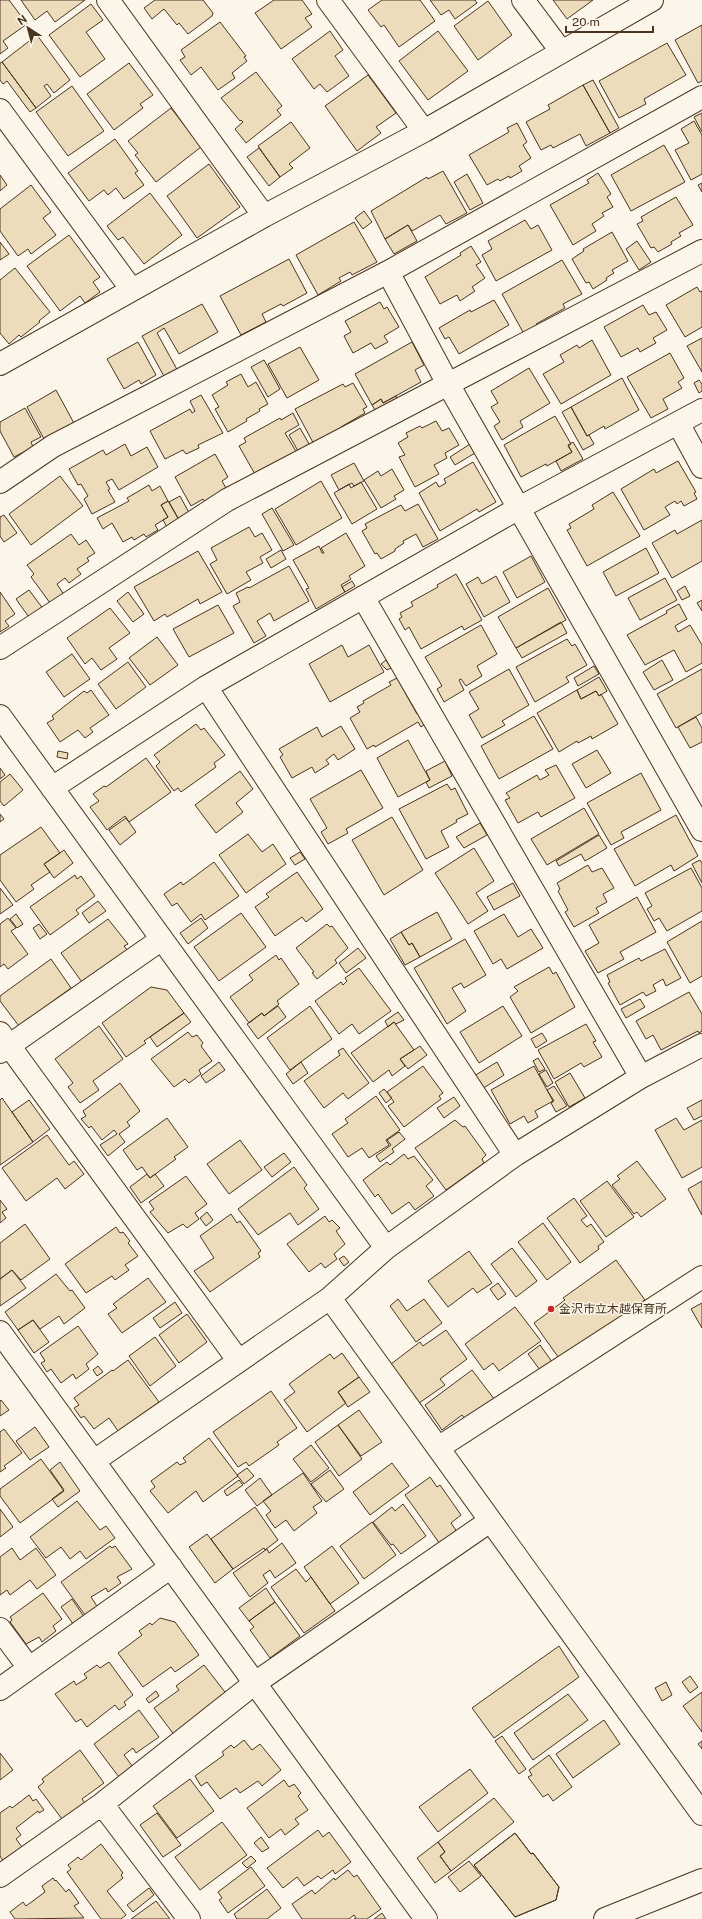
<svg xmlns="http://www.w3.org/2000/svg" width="702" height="1919" font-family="'Public Sans','Noto Sans JP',sans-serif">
  <rect width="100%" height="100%" fill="#fbf6e9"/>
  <path fill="#ecdcbc" stroke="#4a3520" d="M0 0H9L27 24 3 41 8 48 0 54Z
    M21 0H85L55 22 47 11 35 20Z
    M155 0H203L213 13 212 16 188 34 179 23 177 25 164 9 152 19 144 8Z
    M274 0H302L312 14 305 18 312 27 281 49 255 13Z
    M382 0H420L435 21 399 47 384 25 381 27 368 10Z
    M430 0H475L477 3 455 19 449 10 441 15Z
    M553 0H593L567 19Z
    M488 1 512 35 478 60 454 26Z
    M91 4 103 20 86 32 105 59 80 77 49 35Z
    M220 22 246 56 244 57 247 61 232 73 235 78 218 90 201 67 191 75 180 60 185 57 181 50Z
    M702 25V81L698 83 675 40Z
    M330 31 343 50 335 56 349 76 327 92 320 84 314 89 292 59Z
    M438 31 468 71 428 100 399 61Z
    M37 35 70 80 54 93 47 84 44 86 51 96 36 108 2 62Z
    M667 43 686 75 644 99 646 104 619 118 599 81Z
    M2 62 36 108 30 112 7 81 3 84 0 80V63Z
    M129 63 153 95 140 104 143 108 114 130 87 94Z
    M256 72 282 106 277 110 281 115 246 143 235 129 243 122 241 120 240 121 221 98Z
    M368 75 396 113 376 127 381 133 357 151 325 106Z
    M593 80 619 128 610 133 583 85Z
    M583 85 610 133 586 146 580 134 553 148 551 145 541 150 526 122 550 109 548 105Z
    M72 86 104 131 68 156 36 112Z
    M171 108 201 147 156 182 135 155 138 153 128 141Z
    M702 113V132L694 117Z
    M694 121 702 135V174L691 180 675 150 689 143 681 129Z
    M291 122 310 148 289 164 293 168 280 177 258 146Z
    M517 123 527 142 523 145 531 158 519 166 522 171 510 178 509 176 500 181 498 179 487 185 469 155 509 132 507 128Z
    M115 139 138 171 135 173 144 185 124 199 116 188 108 195 104 190 89 201 68 173Z
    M664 145 685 182 631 211 611 175Z
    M259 148 280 177 269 186 247 157Z
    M209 164 240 207 197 238 167 196Z
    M443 171 467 213 446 224 440 215 412 231 408 225 385 239 371 211 427 177 428 179Z
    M598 173 611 194 607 197 613 207 602 213 604 216 592 224 596 231 573 245 550 205 589 183 587 180Z
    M467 174 483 203 470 210 454 182Z
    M0 175 7 185 0 191Z
    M702 183V192L698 185Z
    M31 185 51 212 43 218 56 235 31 254 28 249 18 256 0 231V209Z
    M150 193 182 235 144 264 123 237 118 240 107 226Z
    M676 197 693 225 679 233 681 236 671 242 672 244 658 252 654 247 651 248 637 224 643 221 641 217Z
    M364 211 372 222 363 229 355 218Z
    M525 220 531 229 538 225 552 250 496 281 482 255 492 249 488 241Z
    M354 222 377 262 352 275 350 272 339 278 341 281 318 295 296 255Z
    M408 225 417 241 394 254 385 239Z
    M612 232 628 261 612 270 614 273 606 278 607 280 593 289 589 282 586 283 572 259 584 251 583 249Z
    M69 235 100 277 93 282 100 292 85 303 80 296 60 311 27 266Z
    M637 241 651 262 639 270 626 249Z
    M0 242 9 254 0 260Z
    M471 246 481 262 476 265 485 278 472 287 475 291 460 301 457 295 440 304 425 277 461 255 460 253Z
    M289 259 307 293 283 306 281 304 262 314 266 322 241 335 220 296Z
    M562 260 582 294 563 304 565 308 536 324 538 326 524 334 502 294Z
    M15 268 50 312 39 321 40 322 21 337 19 335 9 344 0 333V280Z
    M697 287 700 292 702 291V327L685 337 666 305Z
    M494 300 509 325 459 354 449 337 445 339 439 328 470 310 471 312Z
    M380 302 384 309 387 307 399 327 384 336 388 342 375 349 371 343 353 353 344 336 351 332 345 321Z
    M202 304 218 332 179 354 164 328 157 333 179 373 166 380 142 336Z
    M643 305 649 315 656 312 667 330 653 338 656 343 640 352 638 348 621 357 604 327Z
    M702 338V372L687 346Z
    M592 340 611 375 561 404 543 374 564 362 560 355 577 345 579 348Z
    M138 342 156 375 141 384 139 380 124 389 107 359Z
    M412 342 424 365 415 370 421 382 383 403 381 399 372 405 355 374Z
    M300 347 319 380 287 398 268 364Z
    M670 353 684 378 678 382 682 388 663 399 668 409 651 418 627 377Z
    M264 360 280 389 268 397 251 367Z
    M529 368 550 403 520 421 523 427 502 440 494 426 500 422 491 407 498 403 491 391Z
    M241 374 248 387 256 382 268 404 259 409 260 411 246 419 247 421 228 432 215 409 219 407 212 395 228 385 226 382Z
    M622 378 639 410 605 429 604 426 587 436 571 407Z
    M699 380 702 384V391L699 393 694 383Z
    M353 383 367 407 363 409 365 413 341 427 345 435 317 450 295 409 343 384 345 387Z
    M56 390 75 425 44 439 27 407Z
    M201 395 223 433 198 445 199 448 186 454 183 450 165 459 150 431 190 409 192 413 195 411 190 401Z
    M396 396 399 403 378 415 372 405 381 399 383 403Z
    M571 407 587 436 589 435 594 444 583 450 562 412Z
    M25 408 41 437 31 442 33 447 14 457 0 431V422Z
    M293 413 299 425 285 433 297 453 256 476 239 446 246 442 244 438 280 418 281 420Z
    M555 416 571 444 568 446 572 452 547 466 546 464 521 477 504 445Z
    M436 421 442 431 449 428 459 445 445 453 447 458 434 465 439 474 415 487 399 457 405 455 398 443 408 437 406 433 420 426 422 428Z
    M300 428 313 451 302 458 289 435Z
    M573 442 583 459 561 471 556 461 572 452 568 445Z
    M125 444 131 456 147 447 158 467 119 490 112 479 106 482 110 489 108 490 115 502 92 514 84 499 88 496 81 484 78 485 69 469 103 450 106 455Z
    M470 444 475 453 455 465 450 457Z
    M215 454 228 477 222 481 227 490 205 502 203 499 191 506 175 477Z
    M678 461 696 492 694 493 697 499 684 506 681 501 677 504 675 501 665 507 670 515 644 530 621 489 654 469 656 473Z
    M473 462 496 502 479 512 477 509 440 531 419 493 436 482 439 487 446 483 444 479Z
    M354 463 364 481 354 486 352 483 339 490 331 475Z
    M392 469 404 490 394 496 396 499 381 508 364 480 378 471 381 476Z
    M60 476 83 506 31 545 9 514Z
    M321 481 342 518 296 545 275 509Z
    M361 482 377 509 352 524 334 493 349 484 351 488Z
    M149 485 152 491 160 486 168 501 161 505 168 517 155 525 158 530 146 537 144 534 134 540 132 537 123 542 112 523 103 529 97 518 129 501 127 498Z
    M613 492 640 536 587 566 567 530 571 528 569 524 594 509 592 505Z
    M180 496 193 520 182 525 169 502Z
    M168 501 183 527 171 534 163 520 168 517 161 505Z
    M418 504 438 539 423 547 416 534 403 541 404 543 395 549V551L381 559 377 553 375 554 362 531 367 528 365 524 401 505 405 511Z
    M272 508 294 545 283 551 262 514Z
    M4 515 17 533 4 542 0 536V517Z
    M702 520V561L672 578 652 543 675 530 677 534Z
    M249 527 255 537 262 533 272 550 260 557 263 563 246 572 251 580 227 594 210 564 217 560 211 548Z
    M346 533 365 566 349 576 351 579 341 585 345 592 316 609 306 589 309 588 293 560 319 546 322 553H324L321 548Z
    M71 534 79 545 86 540 95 553 87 558 89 561 77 569 81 574 69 583 65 578 57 584 66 598 53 607 31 577 34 574 27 565Z
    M646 548 659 573 616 596 603 572Z
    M281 550 286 559 271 568 266 559Z
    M198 551 222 592 200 604 198 599 167 617 165 614 154 621 134 587Z
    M531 556 545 582 517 598 503 572Z
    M289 566 309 601 274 621 270 613 257 621 266 636 254 643 233 606 240 602 236 593 248 587 249 588Z
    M456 574 482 620 464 630 462 626 421 649 409 627 405 630 399 619 402 617 400 613 413 606 411 602 438 587 437 585Z
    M496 576 510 602 484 617 466 584 478 577 482 584Z
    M665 578 677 600 640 620 628 598Z
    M352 581 355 586 345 592 342 587Z
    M685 586 690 596 682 600 677 591Z
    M548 588 566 620 516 648 498 617Z
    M29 590 44 610 31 620 16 599Z
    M0 592 15 614 5 621 9 626 0 632Z
    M128 592 144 614 133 622 117 601Z
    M702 600V611L697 603Z
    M679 604 687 619 675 626 678 632 690 625 702 645V663L686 672 674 650 645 665 627 635 667 613 666 611Z
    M218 605 234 633 189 657 173 629Z
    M110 608 130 633 109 648 117 659 101 670 92 658 85 664 67 638Z
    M561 622 567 633 522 658 516 648Z
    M481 625 497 654 477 666 482 676 466 686 461 679 459 680 464 690 444 702 437 689 442 686 425 657Z
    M157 637 178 665 150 685 129 658Z
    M567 639 572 646 575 644 587 665 566 677 569 682 535 702 516 667Z
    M342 645 348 657 369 645 384 672 330 702 309 664Z
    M72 654 90 679 64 697 46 672Z
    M386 660 391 668 387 670 381 664Z
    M662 660 673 680 654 690 643 672Z
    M128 662 146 687 116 709 98 684Z
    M594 666 599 674 578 686 574 678Z
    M509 669 529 705 502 721 505 725 482 738 469 715 479 709 469 692Z
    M702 669V713L676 728 657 694Z
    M599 677 607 691 599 696 596 691 581 699 577 690Z
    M397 678 417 714 419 713 425 724 421 727 418 722 375 747 374 745 367 749 350 718 360 712 357 707 364 703 363 701 391 685 389 682Z
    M91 690 109 715 90 728 93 732 85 738 78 730 60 742 47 723 54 719 52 716 84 691 87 693Z
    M577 690 581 699 596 691 599 696 601 694 618 724 592 739 591 736 578 743 577 741 559 752 537 713Z
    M534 716 553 749 499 779 481 746Z
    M696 717 702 728V742L690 748 678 727Z
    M196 724 201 730 204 728 225 755 214 763 216 767 181 792 178 788 174 791 156 766 160 762 154 755Z
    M341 726 355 749 338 760 334 754 326 760 329 764 315 773 312 767 292 778 280 757 283 755 279 749 317 727 322 737Z
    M408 740 430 780 398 797 377 758Z
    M597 750 611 773 586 788 572 764Z
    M58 751 68 753 67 759 57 757Z
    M146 758 171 792 129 822 125 816 107 830 90 807 99 801 93 794 104 786 106 787Z
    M445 761 452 776 429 788 426 782 430 780 426 771Z
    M556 765 575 798 541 817 538 812 518 823 505 800 510 798 506 793 537 775 540 780 549 775 545 770Z
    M0 768 5 775 0 779Z
    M361 770 383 808 346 829 348 833 328 844 321 832 327 828 310 799Z
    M240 771 253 789 236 803 243 812 216 833 195 805Z
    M641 773 661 810 621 832 624 838 611 845 587 803Z
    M10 774 23 790 4 806 0 801V782Z
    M447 784 451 790 455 788 468 814 456 820 457 822 441 831 449 847 426 859 399 809Z
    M584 808 599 834 547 865 531 839Z
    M0 814 4 819 0 822Z
    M676 815 698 856 674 871 671 865 635 886 614 849Z
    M392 817 423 870 384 895 352 840Z
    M126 818 136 832 120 845 109 830Z
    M480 823 487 835 464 848 456 837Z
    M41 827 60 853 44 864 50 872 31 885 34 889 16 902 0 880V855Z
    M248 834 262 852 273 844 286 864 246 893 219 855Z
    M599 835 607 848 585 861 581 854 559 866 556 861Z
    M474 848 494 881 476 893 488 911 468 924 435 873Z
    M64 850 73 863 54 878 44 864Z
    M300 852 305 859 295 865 290 858Z
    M700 860 702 863V883L692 864Z
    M214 862 239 896 205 920 201 914 191 922 177 903 172 906 164 894 181 882 183 885Z
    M588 865 592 872 602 868 614 888 603 894 607 902 596 908 599 913 574 927 565 912 568 910 558 891 560 889 557 883Z
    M691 868 702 888V911L667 931 659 918 654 921 647 909 652 906 645 893Z
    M297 872 323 909 306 922 302 917 275 936 255 907 269 897 266 894Z
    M75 875 77 879 81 876 95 896 76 910 79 914 50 935 30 907Z
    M513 883 520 896 494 910 487 897Z
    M0 888 13 905 0 914Z
    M637 897 656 932 620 952 624 959 598 973 585 951 599 943 589 925Z
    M98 901 106 911 89 923 82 913Z
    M437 912 452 939 420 957 412 943 409 945 401 932Z
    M241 913 266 947 219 981 194 947Z
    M16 914 23 924 17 928 10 919Z
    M504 914 518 937 531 929 543 948 507 969 501 959 493 964 474 931Z
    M8 918 16 928 11 931 28 954 8 969 4 964 0 967V924Z
    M201 918 208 928 188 944 180 933Z
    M108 919 128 944 124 946 128 951 87 989 61 953Z
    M702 921V976L690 983 667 942Z
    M39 924 47 934 40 939 33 928Z
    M327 924 330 927 332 926 348 948 335 960 337 963 317 979 312 973 314 972 296 948Z
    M401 932 409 945 412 943 420 957 405 965 390 939Z
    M465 939 486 975 464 988 461 983 452 988 466 1011 447 1024 414 968Z
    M358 948 366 958 346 973 339 963Z
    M665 949 681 978 666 986 663 979 653 985 656 991 646 996 643 992 620 1005 608 983 610 982 607 975 639 958 641 961Z
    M276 955 279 960 281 958 299 984 277 1001 279 1004 264 1016 262 1013 249 1023 230 997 253 980 249 975Z
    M51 959 71 988 19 1026 0 1001V996Z
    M549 967 553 974 556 972 575 1007 531 1033 510 997 518 991 514 987Z
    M359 968 391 1011 359 1034 352 1024 339 1034 315 1001 341 982 343 985 347 981 345 978Z
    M151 987 167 990 184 1013 144 1041 146 1043 126 1057 102 1023Z
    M689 992 702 1014V1031L699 1033 698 1031 661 1050 653 1035 646 1039 636 1021Z
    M640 999 645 1007 626 1018 621 1009Z
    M278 1006 286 1017 258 1039 247 1024 262 1013 264 1016Z
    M310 1006 332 1039 290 1070 267 1038Z
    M503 1006 522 1036 479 1063 460 1032Z
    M398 1012 404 1020 396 1024 394 1022 388 1027 385 1021Z
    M184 1013 191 1022 157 1047 150 1037Z
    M394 1022 414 1050 400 1059 405 1066 392 1076 389 1070 373 1082 351 1053Z
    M586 1024 596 1041 593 1042 602 1057 584 1067 581 1063 554 1079 538 1050Z
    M99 1026 123 1059 93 1081 99 1090 80 1103 68 1087 73 1083 55 1059Z
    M188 1032 192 1037 197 1035 203 1043 201 1046 212 1061 199 1070 201 1074 189 1083 185 1079 174 1087 151 1059Z
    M542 1033 547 1041 536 1048 531 1039Z
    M420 1046 427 1055 408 1069 400 1059Z
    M343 1048 369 1083 348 1099 343 1093 324 1108 304 1081 340 1055 338 1051Z
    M538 1058 545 1069 539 1072 533 1061Z
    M219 1062 225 1070 206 1083 201 1076Z
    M301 1062 308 1073 293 1084 286 1074Z
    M497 1062 504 1075 482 1089 474 1076Z
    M423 1066 443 1093 439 1096 441 1099 404 1127 388 1106 394 1102 387 1092Z
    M534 1066 553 1101 535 1111 538 1117 528 1123 524 1116 510 1124 491 1090Z
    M546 1070 553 1083 547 1087 539 1074Z
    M570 1073 585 1098 569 1107 555 1082Z
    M120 1083 140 1111 127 1122 130 1126 119 1134 125 1142 108 1156 100 1145 117 1134 114 1130 102 1140 91 1126 89 1128 81 1119 86 1116 83 1111Z
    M554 1086 567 1106 556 1112 551 1103 554 1101 547 1090Z
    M384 1089 392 1098 386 1103 379 1093Z
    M376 1096 400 1130 386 1140 389 1145 369 1158 362 1148 348 1157 332 1134 348 1123 345 1119Z
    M454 1097 460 1106 444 1118 437 1108Z
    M2 1098 33 1142 0 1165V1100Z
    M29 1100 50 1129 33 1142 12 1112Z
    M702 1100V1116L694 1120 687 1108Z
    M167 1118 188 1147 174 1157 176 1159 150 1178 142 1167 137 1170 123 1150Z
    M676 1118 684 1130 702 1120V1167L682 1178 655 1130Z
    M455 1120 463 1127 465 1126 486 1155 482 1159 484 1163 446 1190 415 1148Z
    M399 1132 405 1139 392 1149 394 1152 380 1162 376 1156 391 1145 387 1140Z
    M47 1135 69 1165 74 1161 84 1174 65 1189 57 1178 26 1201 2 1168Z
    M240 1140 262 1170 229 1194 207 1164Z
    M284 1153 291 1162 272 1177 264 1167Z
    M404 1154 408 1159 414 1156 433 1180 426 1186 434 1196 415 1210 409 1202 392 1214 378 1194 375 1197 363 1180 387 1162 390 1165Z
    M637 1161 666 1199 641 1217 637 1212 634 1214 612 1185 620 1179 617 1176Z
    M294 1167 307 1185 304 1188 319 1209 298 1225 290 1213 258 1235 238 1209Z
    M147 1174 150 1178 155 1174 164 1186 141 1203 130 1187Z
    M186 1176 207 1204 195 1213 199 1219 187 1228 183 1224 168 1233 150 1212 154 1209 149 1202Z
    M607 1181 634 1217 606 1237 580 1201Z
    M702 1181V1215L688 1189Z
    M574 1198 587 1216 581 1220 587 1227 591 1224 604 1242 598 1246 599 1249 580 1263 547 1218Z
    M0 1200 7 1209 2 1212 6 1218 0 1223Z
    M207 1212 213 1220 206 1226 200 1218Z
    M231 1214 237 1223 240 1221 261 1251 258 1253 260 1257 210 1292 194 1271 214 1258 200 1236Z
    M325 1216 329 1222 332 1220 340 1228 336 1231 345 1244 334 1254 337 1259 325 1268 321 1263 309 1272 287 1244Z
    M543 1223 571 1262 547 1280 518 1242Z
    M25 1224 50 1259 21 1280 12 1270 0 1279V1243Z
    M116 1227 120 1233 123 1232 130 1241 128 1243 138 1256 125 1265 129 1270 115 1280 112 1276 86 1293 65 1264Z
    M512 1248 537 1281 516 1297 491 1264Z
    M469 1251 492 1283 477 1293 473 1288 448 1307 428 1281Z
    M344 1256 349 1262 344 1266 339 1259Z
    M616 1260 645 1300 561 1361 534 1323 565 1300 563 1298Z
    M12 1270 26 1288 0 1306V1279Z
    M56 1274 70 1291 72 1290 85 1308 64 1324 59 1316 40 1329 33 1320 18 1330 5 1312Z
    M148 1278 166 1302 122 1333 108 1314 117 1308 113 1304Z
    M498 1283 506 1294 498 1300 490 1289Z
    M398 1299 407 1311 424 1299 442 1323 416 1342 390 1306Z
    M175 1302 182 1313 160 1328 153 1318Z
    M702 1303V1328L691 1309Z
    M515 1307 541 1341 499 1371 493 1363 484 1370 465 1344Z
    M187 1314 207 1342 179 1363 159 1335Z
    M33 1320 49 1342 34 1353 18 1330Z
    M78 1326 98 1354 86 1364 89 1369 76 1379 73 1374 61 1383 51 1369 47 1372 41 1363 45 1361 40 1353Z
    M446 1330 467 1359 440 1379 445 1385 419 1403 391 1364 420 1342 423 1346Z
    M155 1337 176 1366 150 1386 129 1356Z
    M540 1345 555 1366 543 1374 528 1354Z
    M342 1353 359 1377 338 1392 346 1403 307 1432 284 1400 295 1392 289 1384 330 1354 334 1359Z
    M128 1360 159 1402 118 1431 109 1418 94 1429 84 1416 81 1418 74 1408 79 1405 74 1398 112 1370 113 1371Z
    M98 1366 103 1372 97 1376 93 1370Z
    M472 1370 501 1408 473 1429 462 1415 442 1430 425 1405Z
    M359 1377 370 1392 348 1407 338 1392Z
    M271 1391 297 1428 277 1442 279 1445 249 1466 246 1462 238 1467 213 1432Z
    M1 1400 9 1410 0 1416V1401Z
    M359 1410 382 1442 361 1456 338 1425Z
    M338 1425 362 1459 339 1476 315 1442Z
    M35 1427 49 1447 30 1460 16 1441Z
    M4 1429 22 1453 4 1466 6 1468 0 1472V1432Z
    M209 1438 238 1476 203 1502 196 1491 168 1513 150 1491 155 1487 151 1481 177 1462 180 1465 186 1462 183 1458Z
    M311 1445 329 1468 311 1482 293 1459Z
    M41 1459 64 1491 20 1523 0 1496V1489Z
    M60 1462 80 1491 58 1507 52 1499 64 1490 50 1470Z
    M392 1463 409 1486 370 1515 353 1492Z
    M247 1468 254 1476 244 1484 237 1475Z
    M330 1470 344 1489 326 1502 311 1484Z
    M303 1473 322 1501 313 1507 317 1513 294 1531 286 1520 275 1528 266 1515 271 1511 263 1501Z
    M430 1477 437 1487 440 1485 461 1515 451 1523 462 1539 445 1551 405 1495Z
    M260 1478 272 1495 257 1506 245 1490Z
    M239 1480 243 1485 227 1496 224 1491Z
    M77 1501 100 1530 106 1526 115 1538 86 1559 80 1551 70 1559 61 1547 46 1558 30 1537Z
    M403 1504 426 1536 401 1554 393 1544 391 1545 373 1522 392 1507 395 1511Z
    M255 1507 278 1540 265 1550 264 1548 233 1569 211 1539Z
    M0 1509 13 1527 0 1537Z
    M372 1522 396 1555 364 1579 340 1546Z
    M207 1534 233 1569 215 1583 189 1547Z
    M282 1543 296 1563 275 1578 270 1570 263 1575 268 1583 250 1597 233 1573 267 1549 269 1553Z
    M110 1546 112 1548 115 1546 132 1569 117 1577 121 1583 108 1592 106 1588 91 1597 100 1611 88 1619 61 1582Z
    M332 1546 359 1583 330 1604 304 1567Z
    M12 1548 20 1560 36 1548 56 1575 37 1589 30 1580 10 1595 7 1590 0 1595V1557Z
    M296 1569 306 1582 311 1577 335 1611 304 1633 271 1587Z
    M266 1588 275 1602 249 1621 239 1608Z
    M43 1593 62 1619 53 1626 56 1631 42 1642 39 1637 26 1644 10 1622 12 1620 10 1617Z
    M72 1599 87 1621 76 1628 61 1607Z
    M275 1602 300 1636 270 1658 250 1630 254 1627 249 1621Z
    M160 1618 175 1622 199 1655 175 1672 171 1667 143 1687 118 1653 142 1635 139 1631 150 1623 152 1625Z
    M559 1646 579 1677 494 1738 472 1708Z
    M109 1662 133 1695 124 1702 126 1705 119 1710 115 1705 87 1727 81 1719 76 1722 55 1694 74 1681 76 1685 87 1678 84 1674 97 1665 100 1668Z
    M204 1665 228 1696 181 1744 154 1708 179 1690 176 1686Z
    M690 1676 698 1687 690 1693 682 1682Z
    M666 1682 672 1695 662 1701 655 1688Z
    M156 1691 159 1696 149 1703 146 1699Z
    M702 1692V1732L683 1706Z
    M568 1694 588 1720 533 1760 514 1733Z
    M139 1710 159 1737 136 1753 133 1748 124 1755 139 1775 125 1785 94 1744Z
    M604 1720 620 1744 573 1778 556 1754Z
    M502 1736 526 1769 519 1774 495 1741Z
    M244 1740 252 1750 260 1744 281 1770 262 1786 258 1781 240 1793 236 1788 220 1799 207 1782 201 1786 195 1776 224 1755 222 1752 231 1745 234 1748Z
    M702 1741V1749L698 1744Z
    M80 1750 104 1783 82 1799 91 1811 68 1827 38 1787 44 1782 42 1779Z
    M0 1753 13 1770 0 1780Z
    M549 1755 572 1787 553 1801 548 1794 543 1797 528 1777 532 1775 529 1770Z
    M470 1769 488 1793 438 1832 419 1807Z
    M190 1779 214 1811 177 1838 153 1806Z
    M284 1780 289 1787 294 1784 301 1793 298 1796 308 1810 295 1819 299 1824 285 1835 281 1829 269 1838 247 1808Z
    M29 1795 33 1801 36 1799 44 1810 39 1813 38 1811 16 1828 21 1835 16 1839 25 1851 6 1865 0 1856V1813L10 1806 12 1808Z
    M494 1798 514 1822 451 1871 440 1856 445 1852 438 1842Z
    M157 1813 181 1845 163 1857 140 1825Z
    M222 1822 247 1855 200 1890 175 1857Z
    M318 1830 323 1837 329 1832 351 1862 335 1874 333 1870 321 1879 318 1876 304 1886 297 1877 283 1888 267 1868Z
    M515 1833 531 1854 533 1853 559 1887 556 1900 515 1917 474 1865Z
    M515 1833 531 1854 533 1853 559 1887 556 1900 515 1917 474 1865Z
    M261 1837 269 1848 262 1852 254 1843Z
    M438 1842 445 1852 440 1856 451 1871 435 1883 417 1858Z
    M101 1844 123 1873 121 1875 123 1878 107 1891 126 1915 121 1919H101L67 1872 71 1869 68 1865 78 1857 81 1860Z
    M251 1856 256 1861 247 1868 242 1863Z
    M469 1861 481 1876 460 1892 448 1877Z
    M251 1867 265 1886 228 1913 219 1900 222 1898 218 1892Z
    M348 1870 354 1877 357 1875 381 1909 367 1919H354L356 1918 354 1915 349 1919H302L292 1904 312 1890 315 1894 334 1878 335 1880Z
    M53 1878 55 1881 56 1880 66 1892 69 1889 79 1903 74 1906 84 1918 15 1919 10 1912 23 1902 26 1906 45 1892 42 1886Z
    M149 1888 154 1895 133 1912 127 1905Z
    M267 1889 281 1908 267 1919H237L234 1914Z
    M156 1901 170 1919H131Z
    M382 1913 386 1919H374Z"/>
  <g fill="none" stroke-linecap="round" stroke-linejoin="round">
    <g stroke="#4a3520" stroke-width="24">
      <path id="street" d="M108 0 264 216
        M328 0 424 131
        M523 0 561 51
        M0 110 132 290
        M388 272 448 384 702 830
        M0 364 264 216 424 131 652 0
        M678 423 702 467
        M0 482 53 446 388 272 702 97
        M363 597 641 1077
        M0 648 227 500 702 251
        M206 687 515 1155
        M0 716 386 1248
        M52 788 206 687 519 508 702 410
        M0 1033 238 1360
        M0 1052 162 939
        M330 1298 702 1814
        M0 1332 426 1919
        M438 1448 702 1277
        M94 1461 330 1298 386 1248 515 1155 641 1077 702 1045
        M0 1629 29 1668
        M0 1689 171 1567
        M102 1804 189 1919
        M0 1876 102 1804 255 1683 490 1521"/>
    </g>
    <g stroke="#4a3520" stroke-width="24">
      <path id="secondary" d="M605 1919 702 1880"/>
    </g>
    <use href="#street" stroke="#fbf6e9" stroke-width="22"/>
    <use href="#secondary" stroke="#fbf6e9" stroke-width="22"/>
  </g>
  <circle fill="#c62828" stroke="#fbf6e9" stroke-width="1.5" cx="551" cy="1309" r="4"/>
  <g text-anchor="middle" stroke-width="3" stroke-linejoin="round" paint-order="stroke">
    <g font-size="12" fill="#4a3520" stroke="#fbf6e9" text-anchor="start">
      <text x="559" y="1313">金沢市立木越保育所</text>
    </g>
  </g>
  <g transform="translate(28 28) rotate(324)" stroke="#fbf6e9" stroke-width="3" paint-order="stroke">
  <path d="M0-3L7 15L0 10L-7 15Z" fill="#4a3520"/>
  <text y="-6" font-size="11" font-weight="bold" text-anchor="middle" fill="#4a3520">N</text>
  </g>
  <path d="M566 26v6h87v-6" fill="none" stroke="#4a3520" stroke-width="2"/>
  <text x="572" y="26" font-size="12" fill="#4a3520" stroke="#fbf6e9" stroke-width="3" paint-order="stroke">20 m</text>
</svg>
